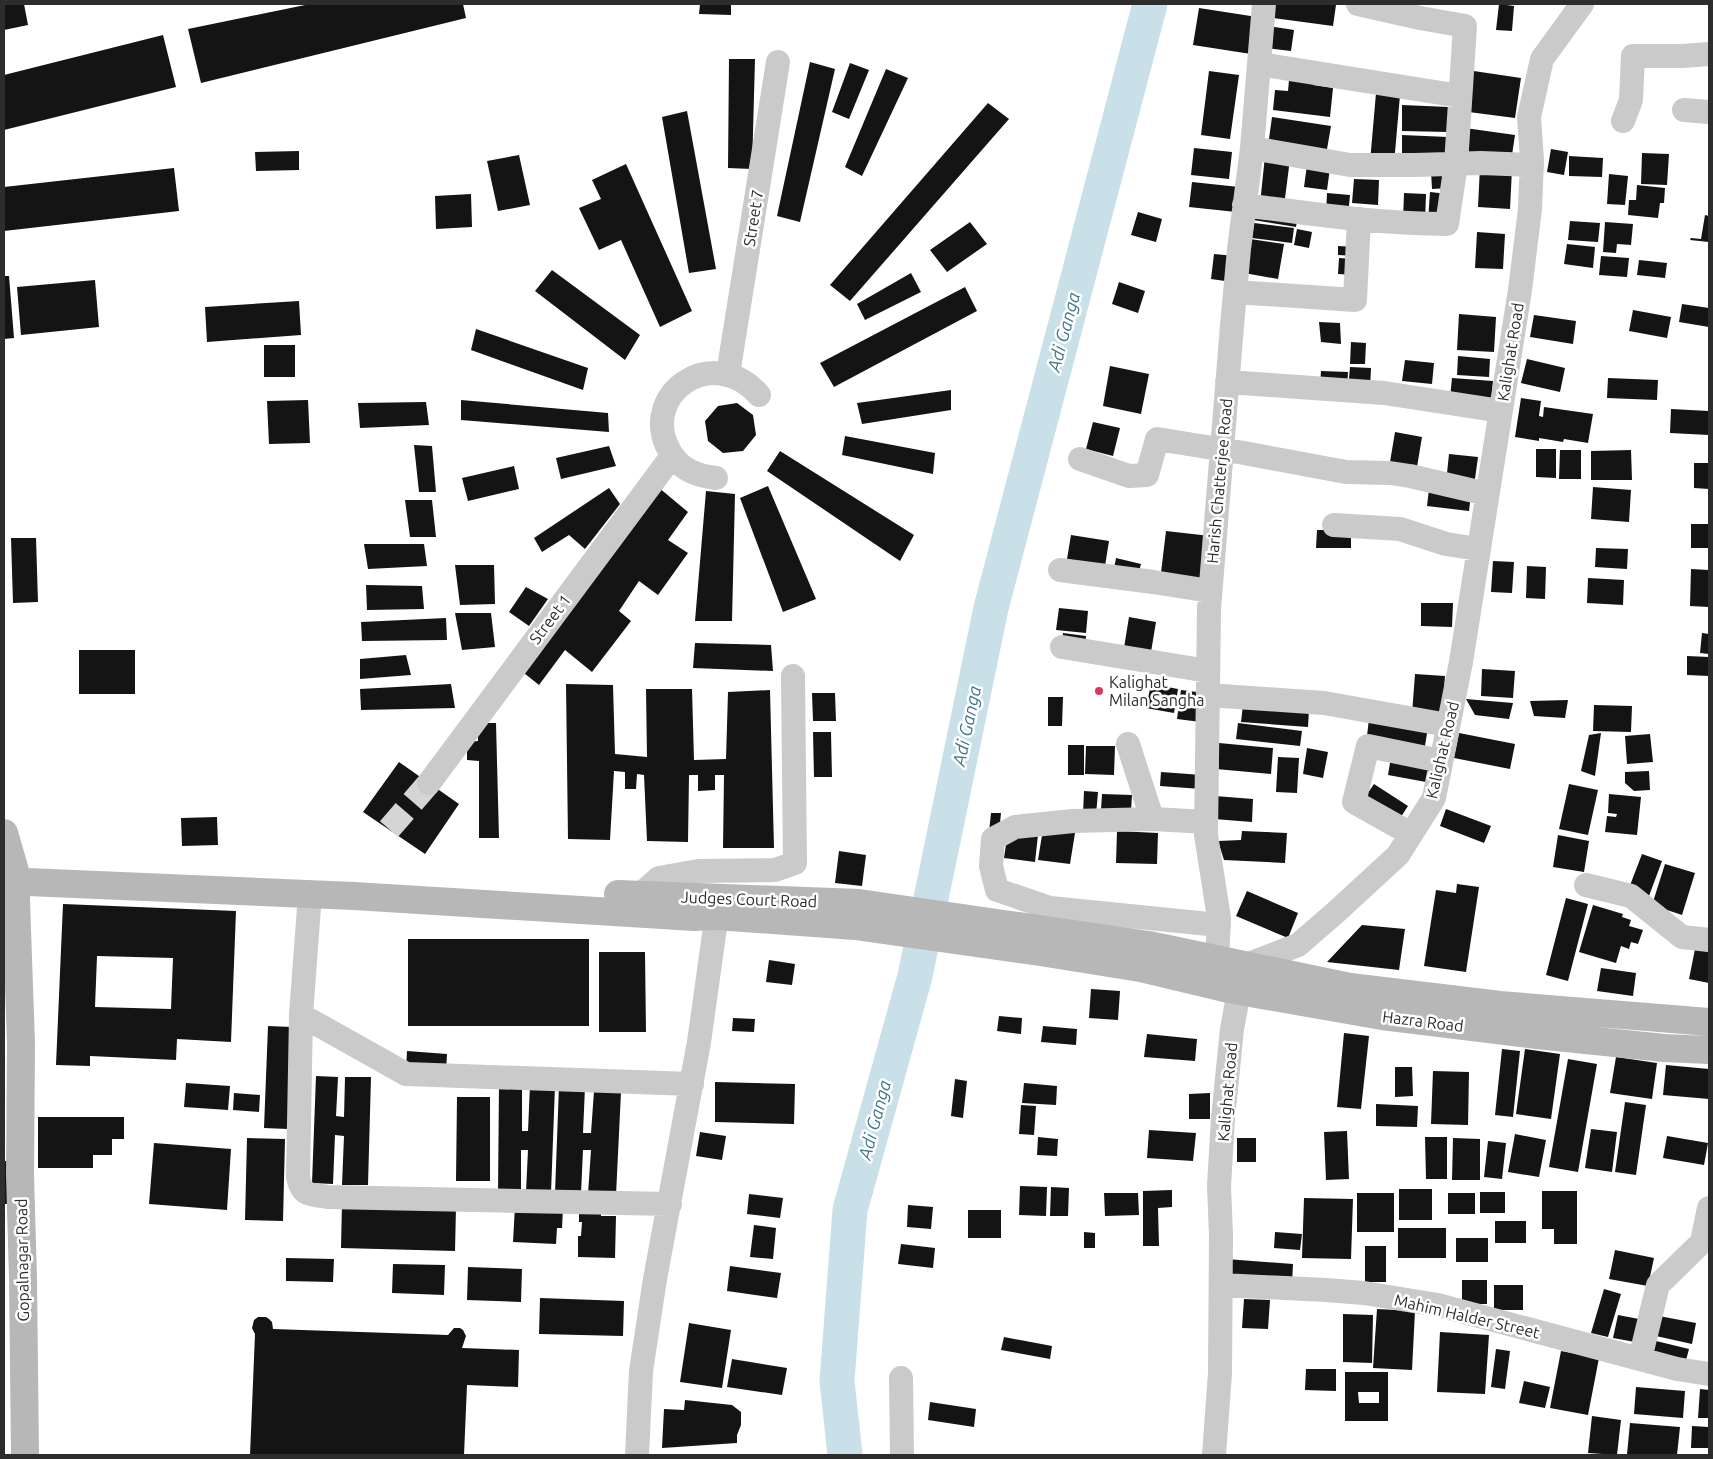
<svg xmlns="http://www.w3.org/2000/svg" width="1713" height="1459" font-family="Ubuntu,sans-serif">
  <rect width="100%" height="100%" fill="#fff"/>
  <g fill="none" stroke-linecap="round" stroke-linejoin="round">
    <path stroke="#c9e0e9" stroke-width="35" d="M845 1455 837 1381 850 1210 915 976 991 608 1150 4"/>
  </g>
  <path fill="#141414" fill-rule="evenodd" d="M4 4H24L28 25 4 30Z
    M310 4H463L466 18 201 83 188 29Z
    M700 4H731V15L699 14Z
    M1275 4 1336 5 1333 26 1273 18Z
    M1499 4 1514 6 1512 31 1496 30Z
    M1199 8 1257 17 1251 54 1193 45Z
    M1269 26 1294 30 1291 51 1266 48Z
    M163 35 176 87 4 130V75Z
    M729 59H755L752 169 728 168Z
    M810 62 835 69 800 222 777 216Z
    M850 63 869 70 849 119 832 112Z
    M886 69 908 78 862 176 845 167Z
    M1467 70 1521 78 1515 118 1461 111Z
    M1209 71 1239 75 1230 139 1201 135Z
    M1289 80 1313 83V85L1333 88 1330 117 1273 110 1275 90 1288 91Z
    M1376 93 1400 95 1394 164 1370 162Z
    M988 103 1009 119 850 301 830 285Z
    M1402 105 1449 107 1448 132 1402 131Z
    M687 111 716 269 689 273 662 117Z
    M1272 117 1331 126 1326 155 1268 146Z
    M1465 128 1515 135 1512 155H1461Z
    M1402 135 1448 137 1447 160 1402 158Z
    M1194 148 1232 152 1229 179 1191 175Z
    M1551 149 1568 152 1564 175 1547 172Z
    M299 151V170L256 171 255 152Z
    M1642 153 1669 154 1667 185 1641 184Z
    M519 155 530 205 498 211 487 161Z
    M1265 156 1290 159 1284 206 1260 204Z
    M1569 156 1603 158 1602 177 1569 176Z
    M626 164 692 311 660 327 621 240 599 250 579 208 601 199 592 180Z
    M1307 165 1330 168 1327 190 1304 187Z
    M1480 167 1512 169 1510 209 1478 207Z
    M174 168 179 211 4 231V187Z
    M1449 170 1450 188 1432 189 1431 171Z
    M1609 174 1628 176 1625 205 1607 204Z
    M1354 179 1379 180 1378 205 1352 203Z
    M1192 182 1239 187 1236 212 1189 207Z
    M1637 185 1665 188 1664 203H1660L1658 218 1628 215 1629 200H1636Z
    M1430 192 1448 194 1446 222 1428 221Z
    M1327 193 1350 195 1348 216 1326 214Z
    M1404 193 1426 194 1425 222 1403 221Z
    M471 194 472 227 436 229 435 196Z
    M1255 208 1298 215 1296 227 1253 220Z
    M1138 212 1162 219 1156 242 1131 235Z
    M1705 215 1709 216V242L1690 240 1691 238 1701 239Z
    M1570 221 1600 223 1598 242 1568 240Z
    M970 222 987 244 947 272 930 250Z
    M1605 222 1633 224 1631 245 1617 244 1616 253 1603 252Z
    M1254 223 1294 228 1292 243 1252 238Z
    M1297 229 1312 232 1309 248 1294 245Z
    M1477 232 1505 234 1503 269 1475 268Z
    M1250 239 1284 244 1278 279 1244 273Z
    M1567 244 1595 247 1593 268 1564 264Z
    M1338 246 1356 247 1355 256 1338 255Z
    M1214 254 1235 256 1232 282 1211 279Z
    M1601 256 1629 258 1627 277 1599 275Z
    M1339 258 1355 259 1354 275 1338 274Z
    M1639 260 1667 263 1665 278 1637 275Z
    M552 270 640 335 625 360 535 291Z
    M911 273 921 292 865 320 857 304Z
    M4 276H9L14 338 4 339Z
    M95 280 99 327 21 335 17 287Z
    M1119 282 1145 291 1138 313 1112 304Z
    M965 287 977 311 834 387 820 363Z
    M299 301 301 335 207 342 205 307Z
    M1682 304 1709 308V327L1679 322Z
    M1633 310 1671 317 1667 338 1629 331Z
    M1459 314 1496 317 1494 352 1457 350Z
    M1534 315 1576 321 1573 344 1530 337Z
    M1319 322 1340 323 1341 344 1321 342Z
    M476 329 588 368 583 390 471 350Z
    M1351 342 1366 343 1365 364H1350Z
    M264 345H295V377H264Z
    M1458 356 1490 359 1489 377 1457 375Z
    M1527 359 1565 368 1560 392 1521 383Z
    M1405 360 1434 363 1432 384 1402 381Z
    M1110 366 1149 374 1141 414 1103 406Z
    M1350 367 1371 368 1370 390 1348 389Z
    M1321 371 1348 372 1347 389 1320 388Z
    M1452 378 1493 381 1491 402 1450 398Z
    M1608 378 1658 380 1657 400 1607 398Z
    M951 390V410L862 424 857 403Z
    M1521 398 1541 401 1539 416 1543 417 1544 407 1593 414 1588 443 1564 439 1563 442 1539 438V441L1515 437Z
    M308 400 310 443 269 444 267 401Z
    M461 400 608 413 609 432 461 420Z
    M426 402 429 425 360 428 358 403Z
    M737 403 753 415 756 435 743 451 723 453 708 441 705 421 718 406Z
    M1671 409 1709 411V435L1670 433Z
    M1093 422 1120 428 1113 456 1086 449Z
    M1395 432 1422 437 1416 473 1389 468Z
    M845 436 935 453 933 474 842 455Z
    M414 445 432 446 436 492H419Z
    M609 446 616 466 561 479 556 458Z
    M1536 449H1556V478L1536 477Z
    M1560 450H1581V479H1559Z
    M1631 450 1632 480H1591V451Z
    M780 451 914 535 900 561 767 471Z
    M1449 454 1478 457 1474 486 1446 483Z
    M1694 463H1709V489L1694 488Z
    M514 466 519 489 468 501 462 478Z
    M768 486 816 599 783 612 740 498Z
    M658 487 688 512 668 540 688 553 658 595 639 581 619 611 631 621 592 672 565 650 539 685 519 669Z
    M1593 487 1631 490 1629 522 1591 519Z
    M609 488 620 504 585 549 569 535 542 552 534 538Z
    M1429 489 1471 494 1469 511 1427 506Z
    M706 491 735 494 732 621H695Z
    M405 500H432L436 537H410Z
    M1691 524H1709V548H1691Z
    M1317 530H1351V548H1316Z
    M1166 531 1210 536 1204 586 1160 581Z
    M1071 535 1109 541 1105 566 1067 559Z
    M11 538H36L38 602 13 603Z
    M364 544H424L427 566 368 569Z
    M1596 548 1628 549 1627 569 1595 567Z
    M1116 558 1141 564 1137 579 1113 574Z
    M1493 561 1514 562 1512 593 1491 592Z
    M455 565H494L495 604 460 605Z
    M1527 566 1546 567 1545 599 1526 598Z
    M1691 569 1709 570V607L1690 606Z
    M1588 578 1624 580 1623 605 1587 603Z
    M366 585 422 586 424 609 367 610Z
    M526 587 548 599 529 626 509 612Z
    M1421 603H1453L1452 627 1421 626Z
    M1059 608 1088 611 1086 633 1056 630Z
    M455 613H491L495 647 462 650Z
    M1129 617 1156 622 1150 658 1123 654Z
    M446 618 447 640 362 641 361 622Z
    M1063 633 1086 636 1085 649 1062 646Z
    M1702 633 1709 634V654L1700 653Z
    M695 643 771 645 773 671 693 668Z
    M79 650H135V694H79Z
    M406 655 411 675 360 679V659Z
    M1687 656 1709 657V676L1687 675Z
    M1482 669 1515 671 1513 698 1481 696Z
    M1415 674 1445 676 1442 716 1412 714Z
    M451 684 455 708 361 710 360 689Z
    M566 684 613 685 615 754 647 757 646 689H692L694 760 726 759 728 692 770 690 774 848H723L724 775H715V790L698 791V775H689L688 842 647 841 644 775 637 774 636 789H625V772L614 771 610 840 568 839Z
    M1151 684 1178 689 1174 713 1146 708Z
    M1181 690 1205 693 1201 722 1177 719Z
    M812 693H835L836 721H813Z
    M1048 697H1063L1062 726H1048Z
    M1466 699 1513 703 1509 719 1475 715Z
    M1568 700 1565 718 1534 716 1530 701Z
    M1243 705 1309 710 1308 727 1241 722Z
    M1594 705 1632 706 1631 732 1593 731Z
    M1369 719 1428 727 1424 752 1366 744Z
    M478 723H496L499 838H479V761L467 760V742L478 741Z
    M1238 723 1302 731 1300 746 1236 739Z
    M813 732H831L832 777H814Z
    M1459 733 1515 744 1510 769 1454 758Z
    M1601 733 1595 776 1581 771 1589 735Z
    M1650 734 1653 762 1627 764 1625 736Z
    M1219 743 1273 748 1271 774 1216 769Z
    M1068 745H1084V775H1068Z
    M1086 746H1115L1114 775 1085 774Z
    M1307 748 1328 752 1323 778 1303 774Z
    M1278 757 1299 758 1297 793 1276 792Z
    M1391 757 1430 764 1426 782 1388 775Z
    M399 762 459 804 425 854 363 812Z
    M1649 771 1650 790 1634 791 1625 783V772Z
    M1161 772 1202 775 1201 789 1160 786Z
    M1374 784 1408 806 1397 823 1363 800Z
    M1569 784 1598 790 1588 835 1559 829Z
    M1084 791 1098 792 1096 815 1083 814Z
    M1102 794 1132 795 1131 811 1101 810Z
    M1609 794 1641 797 1637 835 1605 832 1607 816 1616 817 1617 814 1608 813Z
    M1215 796 1253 799 1252 822 1214 819Z
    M1446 809 1491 826 1484 843 1440 826Z
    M991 813H1001L999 833 989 832Z
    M217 817 218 845 182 846 181 818Z
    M1043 829 1075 833 1070 864 1038 860Z
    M1008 831 1038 835 1035 862 1004 858Z
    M1117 831 1158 833 1157 864 1116 863Z
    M1242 831 1287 833 1285 863 1224 860 1218 841 1241 840Z
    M1558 835 1589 841 1584 872 1553 867Z
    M839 851 866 855 862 886 835 883Z
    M1642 854 1662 861 1649 896 1629 888Z
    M1665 864 1695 873 1682 915 1652 905Z
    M1457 884 1479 887 1466 972 1424 966 1436 890 1456 893Z
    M1247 891 1298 913 1288 938 1236 916Z
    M1566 898 1588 904 1568 981 1546 975Z
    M63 904 236 911 231 1042 177 1039 176 1060 90 1056V1066L56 1065ZM97 956 173 958 171 1009 95 1007Z
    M1593 905 1623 914 1622 917 1631 920 1629 926 1643 930 1638 944 1631 942 1629 949 1621 946 1616 963 1579 952Z
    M1362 925 1405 929 1399 970 1327 962Z
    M408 939H589V1026H408Z
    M1695 949 1709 952V983L1689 979Z
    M599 952H645L646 1032H599Z
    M769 960 795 964 792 985 766 982Z
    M1601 968 1636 973 1633 996 1597 991Z
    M1091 989 1120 991 1118 1020 1089 1018Z
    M999 1016 1022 1018 1021 1034 997 1031Z
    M733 1018 755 1019 754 1032 732 1031Z
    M268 1026 292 1027 288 1129 264 1128Z
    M1043 1026 1077 1029 1076 1045 1041 1042Z
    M1344 1033 1369 1036 1361 1109 1337 1107Z
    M1147 1034 1197 1039 1195 1061 1144 1057Z
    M1502 1049 1520 1051 1513 1117 1495 1115Z
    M1525 1049 1560 1054 1551 1119 1516 1114Z
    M407 1051 447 1054 446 1072 406 1069Z
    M1616 1057 1657 1063 1652 1099 1610 1093Z
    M1568 1059 1597 1064 1578 1172 1549 1167Z
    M1666 1065 1709 1069V1099L1663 1095Z
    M1395 1067H1412L1413 1096 1395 1097Z
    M1433 1071 1469 1072 1468 1125 1431 1124Z
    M316 1076 338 1077 336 1116 344 1117 345 1077H371L368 1185H342L344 1136 335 1135 333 1184 312 1183Z
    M955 1079 967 1081 963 1118 951 1116Z
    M715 1082 795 1084 794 1124 715 1122Z
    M186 1083 230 1086 228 1110 184 1107Z
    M1024 1083 1057 1086 1056 1105 1022 1103Z
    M499 1084 522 1085V1131H528L530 1085 555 1086 551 1193 526 1192 528 1150H521V1193H498Z
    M559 1086 585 1087 583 1133H591L594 1091 621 1092 616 1195 588 1194 591 1150H583L581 1194 555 1193Z
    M234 1093 260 1095 259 1112 233 1110Z
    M1210 1093V1119H1189V1094Z
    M457 1097H490V1181H456Z
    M1625 1102 1646 1105 1636 1175 1615 1172Z
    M1376 1104 1418 1106 1417 1127 1376 1126Z
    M1021 1105 1036 1106 1034 1135 1019 1134Z
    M38 1117H124V1139H112V1155H93V1168H38Z
    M1591 1129 1617 1132 1612 1172 1585 1168Z
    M1149 1130 1196 1133 1193 1161 1147 1158Z
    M1347 1131 1349 1179 1326 1180 1324 1132Z
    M700 1132 726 1136 722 1160 696 1156Z
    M1515 1134 1546 1140 1539 1177 1508 1172Z
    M1667 1136 1708 1143 1704 1165 1663 1158Z
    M1038 1137 1058 1139 1057 1156 1037 1155Z
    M1425 1137H1447V1179H1426Z
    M247 1138 285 1139 283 1221 245 1220Z
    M1237 1138H1256V1162H1237Z
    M1453 1138 1480 1139V1180H1452Z
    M1488 1141 1506 1143 1502 1179 1484 1177Z
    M154 1143 231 1149 227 1210 149 1204Z
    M4 1161H13V1204H4Z
    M1020 1186 1047 1187 1046 1216 1019 1215Z
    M1051 1187 1069 1188 1068 1216H1050Z
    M1399 1189H1432V1220H1399Z
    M1172 1190V1207L1158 1208 1159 1246H1143V1191Z
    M1542 1191H1577V1244H1554V1229H1542Z
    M1480 1192H1505V1213H1480Z
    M1104 1193H1138L1139 1215 1105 1216Z
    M1357 1193H1394V1232H1357Z
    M1448 1193H1475V1214H1448Z
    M749 1194 783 1198 780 1218 747 1214Z
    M1304 1198 1353 1199 1351 1259 1302 1258Z
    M342 1203 456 1207 455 1251 341 1248Z
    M908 1205 933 1207 931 1229 907 1227Z
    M515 1206 563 1208 562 1228H557L556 1244 513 1242Z
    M968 1210H1001V1238H968Z
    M579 1211 601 1212V1216H616L615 1258 578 1257V1236H581L582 1222H579Z
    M1495 1221H1526V1243H1495Z
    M754 1225 776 1228 773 1259 750 1257Z
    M1398 1228H1446V1258H1398Z
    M1084 1232 1095 1233V1248H1084Z
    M1275 1232 1302 1234 1300 1250 1274 1248Z
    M1456 1238H1488V1262H1456Z
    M901 1244 935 1248 933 1268 898 1264Z
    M1365 1246H1386V1282H1365Z
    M1615 1250 1654 1258 1648 1286 1609 1279Z
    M286 1258 334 1259 333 1282 286 1281Z
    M1226 1259 1293 1264 1292 1284 1225 1280Z
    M393 1264 445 1265 444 1295 392 1293Z
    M730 1266 781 1273 777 1298 727 1291Z
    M468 1267 522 1269 521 1302 467 1300Z
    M1462 1280H1487V1304H1462Z
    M1494 1285H1523V1310H1494Z
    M1604 1289 1621 1294 1608 1337 1591 1333Z
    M540 1298 624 1301 623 1336 539 1334Z
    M1244 1299 1270 1300 1268 1329 1242 1328Z
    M1377 1309 1415 1311 1412 1370 1373 1368Z
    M1343 1314 1373 1315 1372 1363 1343 1362Z
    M1618 1315 1639 1319 1635 1342 1613 1338Z
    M1659 1316 1696 1323 1692 1344 1656 1336Z
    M258 1317H266L269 1319 272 1322 273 1329 448 1335 454 1328H460L463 1330 466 1336 462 1348 519 1350 518 1387 467 1385 464 1455H250L255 1334 252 1328 254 1320Z
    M689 1323 731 1330 722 1388 680 1382Z
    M1440 1332 1489 1335 1485 1394 1437 1392Z
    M1004 1337 1052 1346 1050 1359 1001 1350Z
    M1652 1340 1689 1349 1684 1368 1647 1359Z
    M1496 1349 1510 1351 1505 1389 1491 1387Z
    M1561 1351 1599 1358 1588 1415 1550 1408Z
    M732 1359 787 1368 782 1395 727 1387Z
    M1306 1369H1336V1391L1305 1390Z
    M1345 1372H1388V1421H1345ZM1358 1392H1379V1403H1359Z
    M1524 1381 1550 1387 1545 1408 1519 1403Z
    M1636 1387 1685 1391 1683 1418 1634 1414Z
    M1700 1389 1709 1390V1418H1698Z
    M685 1400 732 1405 741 1412V1425L737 1435V1443L662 1448 664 1409 684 1410Z
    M930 1402 976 1409 974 1427 928 1420Z
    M1592 1416 1621 1420 1617 1455 1588 1453Z
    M1630 1423 1680 1427 1677 1455 1627 1454Z
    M1692 1426 1709 1427V1448H1691Z"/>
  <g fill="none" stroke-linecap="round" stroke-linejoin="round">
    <path stroke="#d5d5d5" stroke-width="24" stroke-dasharray="24 12" stroke-linecap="butt" d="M389 829 429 783"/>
    <path stroke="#cacaca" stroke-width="24" d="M1259 64 1460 96
      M1684 110 1709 112
      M1623 121 1631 100 1633 56H1682L1709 54
      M1252 148 1350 165H1415L1481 163 1532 165
      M1244 205C1312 214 1379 224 1447 224L1456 164 1465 26 1420 18 1358 4
      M1235 292 1355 300 1359 219
      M728 374 778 62
      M1227 382 1384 393 1501 411
      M1080 459 1129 476 1147 475 1157 439 1244 453 1346 472 1390 473 1410 476 1487 494
      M716 478C696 476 679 469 669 450 639 395 712 342 759 395
      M1334 525 1400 529 1446 544 1478 549
      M1060 570 1153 582 1210 591
      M1062 647 1208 671
      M1208 695 1324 703 1448 725
      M1128 744 1150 812 1154 819
      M429 783 672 456
      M1206 822 1154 819 1073 821 1015 827 993 839 991 866 997 890 1050 908 1219 925
      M1411 834 1354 802 1368 746 1441 761
      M1586 885 1631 896 1682 937 1709 940
      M310 894 301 1015 298 1177C302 1196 309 1194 327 1197L670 1204
      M640 895 659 878 698 871 775 870 795 863 793 676
      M1217 959 1219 918 1206 835 1209 609 1232 326 1239 249 1252 148 1264 4
      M301 1015 406 1074 692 1084
      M1221 1285 1326 1290 1364 1293 1438 1305 1677 1369 1709 1374
      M1640 1359 1658 1285 1702 1242 1709 1208
      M901 1378 902 1455
      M637 1455 641 1371 655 1279 699 1042 719 899
      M1214 1455 1220 1373 1221 1235 1219 1186 1223 1118 1232 1029 1239 991 1246 965 1298 945 1335 913 1398 855 1434 798 1461 662 1520 290 1530 209 1532 160 1529 117 1542 59 1582 4"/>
    <path stroke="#b7b7b7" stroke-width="28" d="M4 833 15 871 21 1044 20 1175 23 1278 25 1455
      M4 881 354 896 694 917 716 916 855 926 1040 952 1140 968 1228 989 1382 1016 1537 1035 1664 1048 1709 1050
      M618 894 859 903 1149 945 1350 987 1500 1005 1709 1022"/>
  </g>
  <circle fill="#db3958" stroke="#fff" stroke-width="2" cx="1099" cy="691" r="5"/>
  <g text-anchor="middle" stroke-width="5" stroke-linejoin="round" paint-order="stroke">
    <g font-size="16" fill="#2d2d2d" stroke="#fff">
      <text transform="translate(753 218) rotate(-81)" y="6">Street 7</text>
      <text transform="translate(1510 352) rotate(-81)" y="6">Kalighat Road</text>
      <text transform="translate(1219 481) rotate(-85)" y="6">Harish Chatterjee Road</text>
      <text transform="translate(550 619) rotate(-53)" y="6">Street 1</text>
      <text transform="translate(1442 750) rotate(-77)" y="6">Kalighat Road</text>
      <text transform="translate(749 899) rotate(2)" y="6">Judges Court Road</text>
      <text transform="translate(1423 1021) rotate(7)" y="6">Hazra Road</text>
      <text transform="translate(1227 1092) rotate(-85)" y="6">Kalighat Road</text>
      <text transform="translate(22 1260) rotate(-91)" y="6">Gopalnagar Road</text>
      <text transform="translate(1467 1316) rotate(13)" y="6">Mahim Halder Street</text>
    </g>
    <g font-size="16" fill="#2d2d2d" stroke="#fff" text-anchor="start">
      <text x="1109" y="688">Kalighat<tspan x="1109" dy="18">Milan Sangha</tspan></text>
    </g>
    <g font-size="18" font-style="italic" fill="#40778a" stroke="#fff">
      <text transform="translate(1064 332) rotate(-75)" y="6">Adi Ganga</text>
      <text transform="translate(967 726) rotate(-78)" y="6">Adi Ganga</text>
      <text transform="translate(875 1120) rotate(-75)" y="6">Adi Ganga</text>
    </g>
  </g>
  <rect width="1713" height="1459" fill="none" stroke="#2d2d2d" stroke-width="10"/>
</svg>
